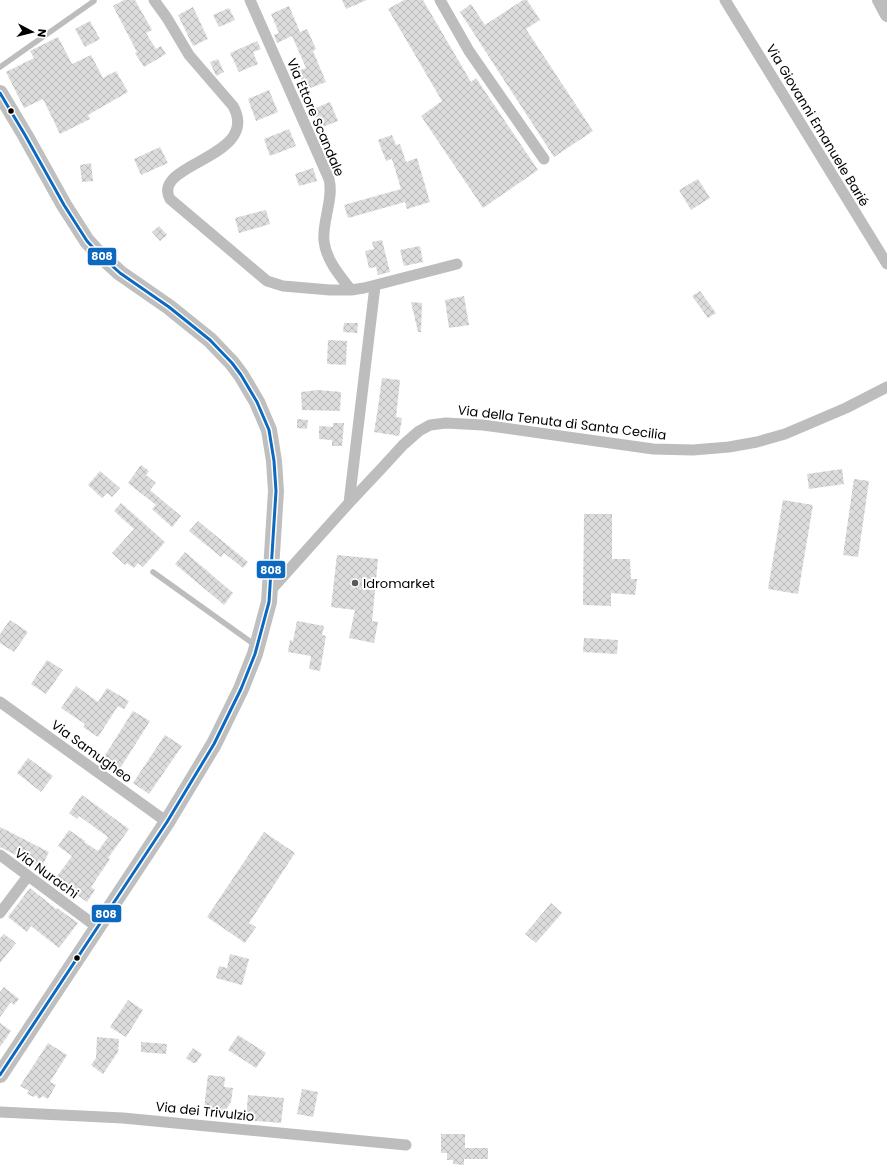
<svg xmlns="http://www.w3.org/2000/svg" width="887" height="1166" font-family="Poppins,sans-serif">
  <defs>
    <pattern id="building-cross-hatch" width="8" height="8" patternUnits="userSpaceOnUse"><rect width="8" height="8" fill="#dcdcdc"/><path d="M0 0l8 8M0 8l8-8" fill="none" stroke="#bbb"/></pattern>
  </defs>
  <rect width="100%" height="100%" fill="#fff"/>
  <path fill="url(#building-cross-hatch)" d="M124 0H135L152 30 146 33 156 49 161 46 166 54 144 67 135 53 137 52 113 6Z
    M342 0H367L346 9Z
    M404 0H423L471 82 476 78 538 170 483 208 421 116 442 101 388 9Z
    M523 0H527L540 20 526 29 593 131 554 157 460 12 471 4 485 25Z
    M289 6 300 32 307 29 316 49 313 51 326 82 305 90 298 71 306 68 292 36 277 43 274 35 279 33 271 14Z
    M193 7 208 39 193 46 178 15Z
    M229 8 235 20 219 27 213 15Z
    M90 21 100 39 85 47 75 29Z
    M58 37 72 64 91 55 103 78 116 71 128 92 88 115 90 119 60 134 43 99 24 108 6 72 34 58 30 51Z
    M257 41 261 49 253 52 258 64 239 72 230 53Z
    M218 59 224 72 216 76 210 62Z
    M269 90 278 112 256 121 248 99Z
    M330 102 338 121 320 128 313 109Z
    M289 129 296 146 270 156 264 139Z
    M392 135 396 145 400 144 406 162 417 158 430 202 407 209 405 202 348 218 344 205 401 189 392 159 386 161 378 140Z
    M160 147 168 163 141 175 134 159Z
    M91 163 93 181 82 182 80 165Z
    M313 168 317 181 299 186 295 174Z
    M698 179 710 198 691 210 679 190Z
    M266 210 270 224 239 233 235 218Z
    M159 226 167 235 160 241 152 232Z
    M382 240 390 272 378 275 376 267 369 268 365 251 374 249 372 242Z
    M420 246 423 262 404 266 400 250Z
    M700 291 716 313 708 318 692 296Z
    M464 296 469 325 449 328 445 300Z
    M411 302 422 303 421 332H418Z
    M344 323H358L357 333 343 332Z
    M328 340 347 341 346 365 327 364Z
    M382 378 400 380 396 417 402 418 399 436 374 432 378 408Z
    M318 390 341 392 340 411 302 410 301 392Z
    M297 419 308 420 307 429 297 428Z
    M333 423H344L342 446H332V440L319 439V426L333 427Z
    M141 465 149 471 146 475 156 483 150 490 181 516 172 527 152 509 156 505 128 483Z
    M842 469 844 484 809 489 807 474Z
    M100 471 120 488 112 497 107 493 102 498 88 485Z
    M854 479 869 481 858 557 843 555Z
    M783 500 813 505 798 594 768 589Z
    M121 503 165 542 143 567 138 563 134 568 127 563 125 565 112 553 134 529 114 511Z
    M584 514H612V559H630L631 579H637L635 595 611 593V606L583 605Z
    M198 521 248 562 243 568 224 553 221 557 189 531Z
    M185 552 233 593 224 605 175 564Z
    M337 555 378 559 372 621 378 622 374 643 349 638 355 610 331 607Z
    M10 620 28 632 14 652 0 643V634Z
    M297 621 324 626 322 635 326 636 320 671 309 669 311 656 288 652 290 640 293 641Z
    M584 638 618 640 617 654 583 652Z
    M47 660 63 670 46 694 31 684Z
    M76 686 98 702 107 688 129 701 124 709 118 706 98 737 83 727 85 724 61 708Z
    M133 711 150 721 119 770 102 760Z
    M165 735 182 746 149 794 133 783Z
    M28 758 53 776 41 792 17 773Z
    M82 795 129 829 108 858 110 859 91 887 95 890 87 902 55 879 72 856 58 846 69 830 85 841 84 842 98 851 108 837 79 816 77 819 69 813Z
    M0 827 49 852 41 868 0 847Z
    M264 832 295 853 249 923 256 927 245 943 207 917Z
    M30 888 56 909 57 908 78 923 59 948 31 926 27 932 8 917Z
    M551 903 562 913 536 943 525 934Z
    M4 934 16 943 0 963V938Z
    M230 954 249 959 242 985 216 978 219 966 227 968Z
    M4 987 19 999 14 1005 11 1002 0 1017V992Z
    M128 1000 143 1010 126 1037 110 1027Z
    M0 1023 11 1031 0 1047Z
    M238 1035 266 1053 256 1068 228 1050Z
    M97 1037 119 1039 118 1052 103 1074 91 1065 96 1058Z
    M141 1042 167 1044 166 1054 141 1052Z
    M48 1043 67 1055 50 1082 56 1085 48 1099 43 1096 39 1099 36 1095 34 1097 27 1094 29 1091 20 1086Z
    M193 1048 202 1054 196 1063H193L186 1058Z
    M208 1075 225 1077 224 1087 233 1088 231 1102 225 1111 204 1108Z
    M302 1089 318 1092 313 1117 297 1114Z
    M248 1095 284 1098 281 1123 246 1120Z
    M441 1134H465V1148H488V1159H464V1165L453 1164V1160H447V1153H441Z"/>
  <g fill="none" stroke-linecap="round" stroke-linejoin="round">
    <path stroke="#bdbdbd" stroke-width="5.5" d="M0 67 94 1
      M153 572 255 645"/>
    <path stroke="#bdbdbd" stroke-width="11" d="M154 0 167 18 189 55 233 106C262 158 150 163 170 199L267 281 283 286 330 290H351
      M250 0 329 179C332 191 329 202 327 213 325 223 323 232 324 241 326 260 340 276 351 290L364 288 457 264
      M440 0 469 51 544 159
      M725 0 887 264
      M349 503 375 286
      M270 591 349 503 381 469 403 445 419 431 430 425 446 423 483 425 653 449 693 450 729 447 757 442 785 434 846 408 887 387
      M0 702 167 822
      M0 855 97 927
      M0 913 28 876
      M0 1112 123 1118 406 1145"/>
    <path stroke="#bdbdbd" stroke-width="14" d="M879 0 887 15"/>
    <path stroke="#bfbfbf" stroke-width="16" d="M0 93 25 135 64 205 87 241 97 252 120 273 169 307 210 340 232 363 241 375 257 402 269 430 274 461 276 491 269 602 255 654 241 689 214 744 167 822 0 1075"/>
    <g stroke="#fff" stroke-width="6">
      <path id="bus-1" d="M0 93 25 135 64 205 87 241 97 252 120 273 169 307 210 340 232 363 241 375 257 402 269 430 274 461 276 491 269 602 255 654 241 689 214 744 167 822 0 1075"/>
    </g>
    <use href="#bus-1" stroke="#0c69bf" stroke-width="3"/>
  </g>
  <g fill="#000" stroke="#fff" stroke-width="1.5">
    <circle cx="11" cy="111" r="3.5"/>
    <circle cx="77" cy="958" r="3.5"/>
  </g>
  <circle fill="#595959" stroke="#fff" stroke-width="1.5" cx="355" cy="583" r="4"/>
  <g text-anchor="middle" stroke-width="4" stroke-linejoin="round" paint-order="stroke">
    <g font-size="13" fill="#000" stroke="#fff">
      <text transform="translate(316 117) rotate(67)" y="5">Via Ettore Scandale</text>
      <text transform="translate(818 125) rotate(59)" y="5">Via Giovanni Emanuele Barié</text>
      <text transform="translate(562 422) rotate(7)" y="5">Via della Tenuta di Santa Cecilia</text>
      <text transform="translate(92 751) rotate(36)" y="5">Via Samugheo</text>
      <text transform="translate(47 873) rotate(36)" y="5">Via Nurachi</text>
      <text transform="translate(205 1111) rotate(6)" y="5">Via dei Trivulzio</text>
    </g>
    <g font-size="13" fill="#000" stroke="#fff" text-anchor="start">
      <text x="363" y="588">Idromarket</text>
    </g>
  </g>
  <g stroke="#fff" stroke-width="1.5">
    <rect x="87" y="247" width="30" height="19" rx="4" fill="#0c69bf"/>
    <rect x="256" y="560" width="30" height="19" rx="4" fill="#0c69bf"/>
    <rect x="91" y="904" width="31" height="19" rx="4" fill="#0c69bf"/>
  </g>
  <g font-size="11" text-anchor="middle" font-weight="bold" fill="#fff">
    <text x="102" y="260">808</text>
    <text x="271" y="574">808</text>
    <text x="106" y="918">808</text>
  </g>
  <g transform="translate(32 32) rotate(97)" stroke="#ffffff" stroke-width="3" paint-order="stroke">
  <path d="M0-3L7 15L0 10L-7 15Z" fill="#000000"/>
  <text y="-6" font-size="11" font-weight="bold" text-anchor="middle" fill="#000000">N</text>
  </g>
</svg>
